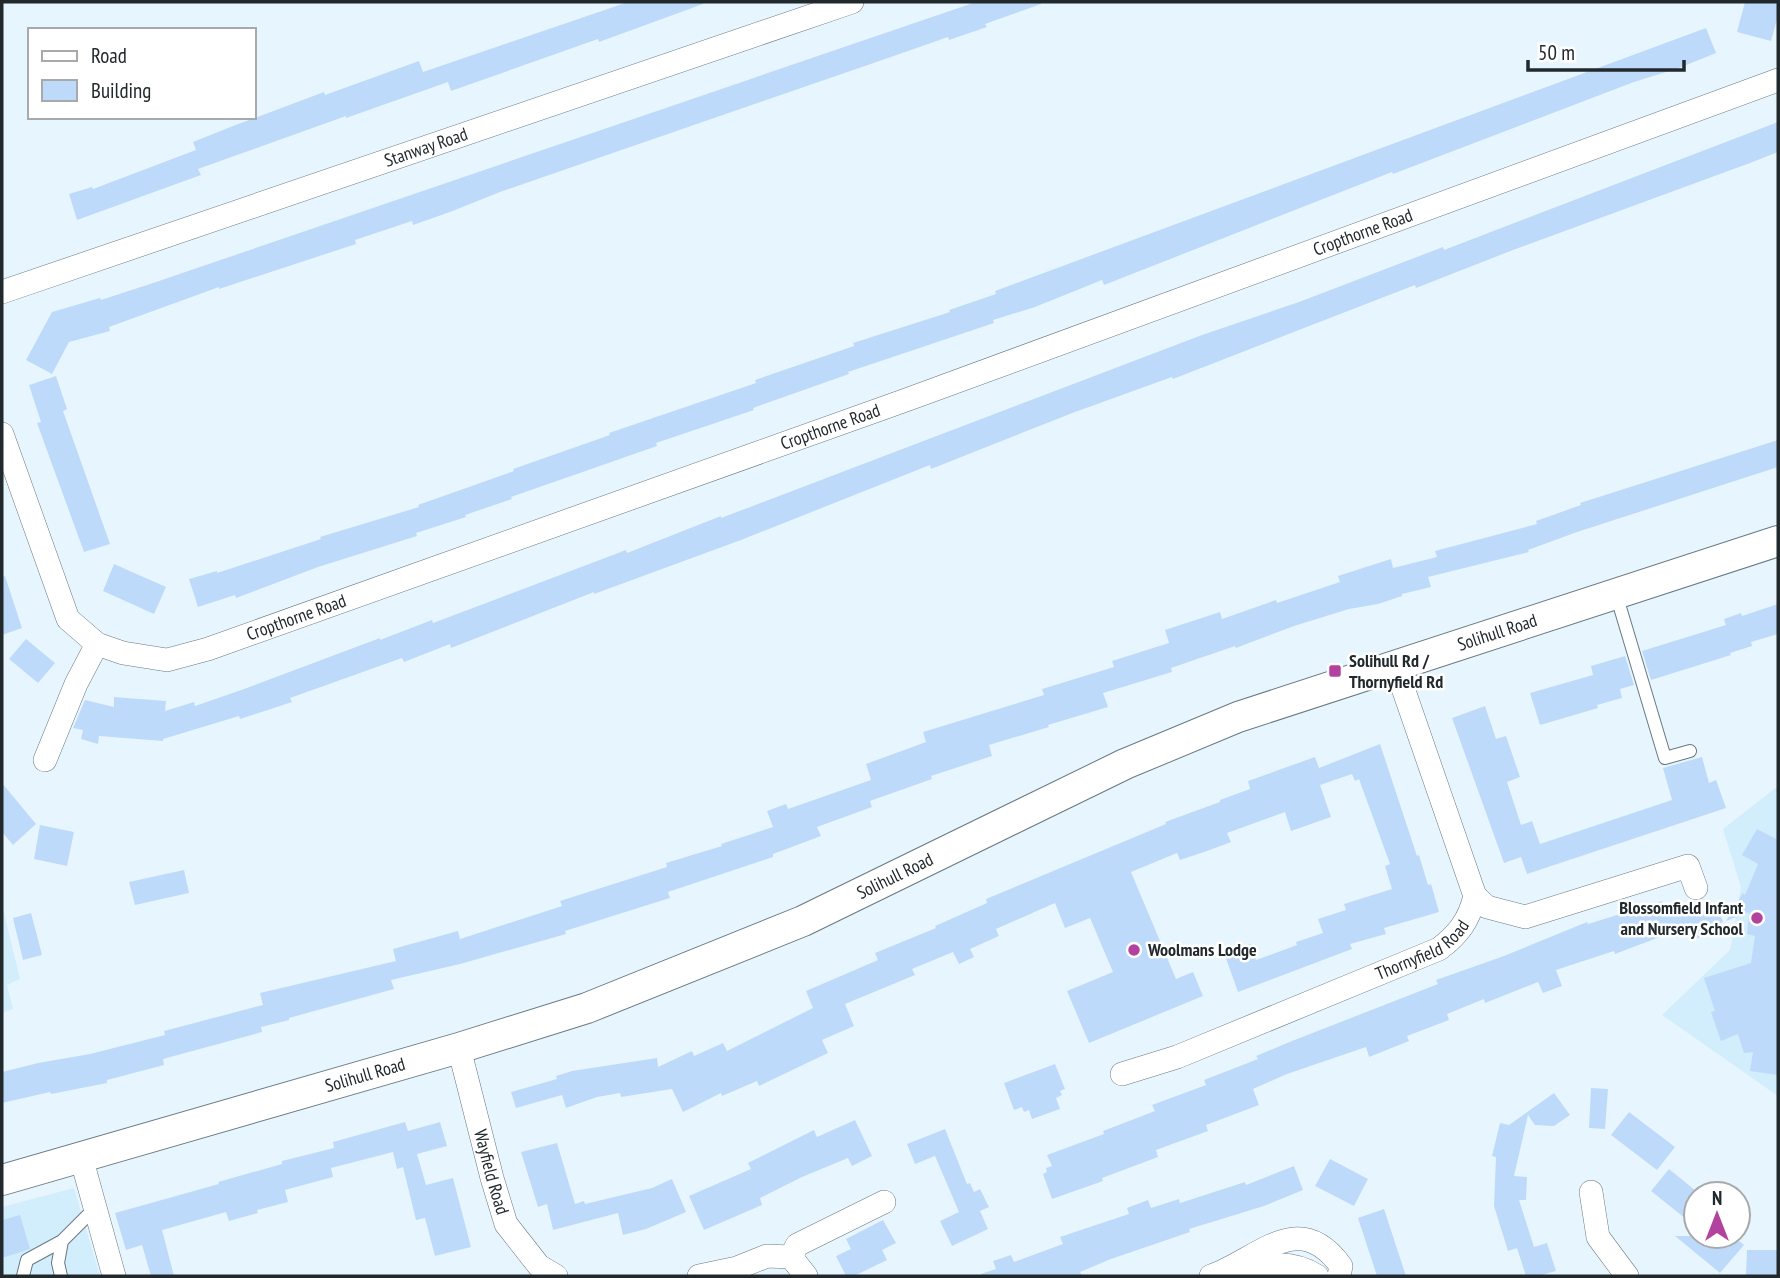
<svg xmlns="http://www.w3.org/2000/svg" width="1780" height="1278" font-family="'PT Sans Narrow',sans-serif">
  <rect width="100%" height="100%" fill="#e7f6fe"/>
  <path fill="#d2edfb" d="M1778 786V1096L1662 1015 1730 950 1741 887 1723 829Z
    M2 905 20 979 7 985 13 1009 2 1013Z
    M74 1188 100 1276H2V1207Z"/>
  <path fill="#bedafa" d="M628 2H703V4L599 42 598 39 451 91 448 82 346 118V116L198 169 201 175 77 220 69 194 92 187 93 189 196 150 193 142 233 126 324 92 325 95 419 61 423 72Z
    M976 2H1041V4L985 24 987 27 949 40 948 37 888 58 500 192 450 212 413 225 412 221 355 240 356 244 219 289V287L109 327 110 331 69 342 52 374 26 360 52 312 100 298 101 300 159 281Z
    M1745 2H1778V16L1771 41 1737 32Z
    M1706 28 1716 53 1679 68 1634 82 1393 174 1392 172 1104 285 1102 280 1035 307 993 320 994 323 848 372 849 374 753 408 754 410 656 443 657 446 511 497 512 499 465 515 466 517 416 533 417 536 318 567 236 598 235 595 198 607 189 579 217 571V573L321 539 320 537 419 507 418 505 514 471 513 469 610 435 609 433 756 383 755 380 854 346 853 343 950 312 949 310 996 294 995 291Z
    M1778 122V152L1750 163 1513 250 1416 288 1415 285 1173 379 1172 377 1075 412 931 469 930 465 741 540 594 594V592L451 648 450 644 404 662 402 658 290 698 292 702 240 719 239 716 163 739V741L99 736 98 744 81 739 83 730 73 728 85 700 114 707V697L166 701 165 711 194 702 195 706 247 688 380 638V640L432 620 433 623 626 550 627 553 721 516V518L1202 335 1299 302 1443 247 1444 250Z
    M56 376 67 409 63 411 110 544 84 552 37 423 41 422 29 385Z
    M1778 440V467L1577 532 1528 550 1529 552 1428 577 1431 587 1402 594V596L1378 604 1349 609 1294 626 1236 648 1235 646 1171 668 1172 672 1103 693 1108 707 1048 725 1049 727 989 745 992 756 931 776 932 779 870 801 872 807 817 827 821 836 773 854V857L668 892 670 898 565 931 566 934 460 964 391 980 394 989 289 1018V1020L261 1027 262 1032 163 1059 164 1065 107 1080V1083L51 1094 50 1092 2 1103V1072L38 1063 90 1054 165 1035 164 1031 263 1005 260 993 396 961 393 949 458 931 460 939 562 906 560 901 667 867 666 863 722 846 721 844 773 827 767 811 786 804 788 809 871 780 866 764 926 742 923 732 1044 695 1042 689 1114 667 1112 661 1169 643 1165 630 1220 612 1222 619 1276 600 1277 603 1340 582 1338 576 1391 559 1393 568 1437 557 1435 551 1537 524 1536 521 1581 505 1580 503Z
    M114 564 166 587 154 614 103 591Z
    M5 576 22 628 2 635V577Z
    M1778 604V634L1751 642 1752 646 1730 653 1731 655 1651 680 1642 651 1726 625 1724 619 1741 613 1742 616Z
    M26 639 55 663 38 683 9 659Z
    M1625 656 1634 685 1620 689 1622 698 1597 705 1598 708 1540 725 1530 693 1593 675 1591 666Z
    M1485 706 1496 739 1506 736 1520 777 1507 782 1521 825 1532 821 1540 844 1672 800 1663 768 1702 757 1709 783 1716 780 1726 808 1527 874 1521 857 1504 863 1452 718Z
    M1380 744 1417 856 1419 855 1428 885 1431 884 1439 912 1384 928 1386 934 1350 944 1352 949 1238 992 1224 953 1251 944 1256 960 1297 945 1296 942 1323 933 1318 919 1346 910 1344 904 1392 889 1385 866 1390 864 1359 779 1355 781 1352 774 1320 785 1331 817 1291 831 1285 812 1227 833 1231 842 1207 851 1180 860 1177 853 1131 872 1176 979 1193 972 1203 996 1089 1043 1067 991 1113 972 1090 918 1065 928 1055 903 996 929 999 936 970 949 974 957 959 964 953 952 912 969 915 975 845 1004 854 1026 822 1040 828 1053 759 1086 757 1081 722 1096 721 1093 683 1112 672 1089 621 1097 620 1093 597 1097 566 1108 562 1095 516 1108 511 1092 557 1079 556 1076 572 1071 657 1058 658 1067 692 1051 694 1056 723 1043 727 1051 813 1008 806 991 878 960 875 953 936 928 935 926 987 903 986 899 1166 824 1165 822 1220 802V800L1250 789 1248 781 1315 757 1319 768Z
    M2 783 36 824 13 845 2 832Z
    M40 825 74 832 67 866 34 859Z
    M1757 829 1778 840V1075L1750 1071 1753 1052 1744 1053 1738 1034 1721 1041 1711 1012 1715 1011 1704 978 1751 963 1755 936 1747 934 1749 912 1726 921 1743 893 1745 895 1758 864 1742 855Z
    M184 870 189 893 135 905 129 882Z
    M1662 901 1665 910 1685 903 1690 916 1717 906 1723 922 1707 928 1709 934 1692 940 1690 933 1680 936 1678 930 1615 954 1614 951 1556 970 1562 986 1543 993 1538 982 1485 1003 1484 999 1447 1014 1449 1020 1407 1036 1409 1041 1369 1057 1366 1047 1287 1074 1253 1089 1259 1105 1206 1125 1208 1131 1156 1150 1158 1157 1102 1178 1103 1181 1052 1199 1043 1174 1047 1172 1046 1168 1052 1166 1047 1155 1104 1134 1103 1131 1155 1111 1152 1105 1206 1085 1204 1080 1258 1059 1256 1056 1292 1041 1438 984 1436 980 1504 956 1587 922 1588 924 1630 911 1631 913Z
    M31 913 42 955 23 960 13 918Z
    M1055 1064 1065 1089 1060 1091 1062 1095 1056 1098 1060 1109 1032 1119 1029 1110 1024 1112 1022 1107 1014 1110 1004 1083Z
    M1591 1088 1608 1089 1605 1129 1589 1128Z
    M1554 1093 1570 1115 1554 1126 1535 1125 1528 1115 1514 1176 1527 1177 1526 1200H1519L1534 1247 1547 1243 1556 1271 1538 1276H1526L1517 1248 1508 1251 1494 1206 1496 1157 1492 1156 1500 1123 1509 1125Z
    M1629 1112 1675 1147 1657 1170 1611 1135Z
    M855 1120 872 1156 852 1166 848 1158 802 1177 760 1198 762 1205 704 1230 689 1196 751 1169 748 1163 814 1130 817 1137Z
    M405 1122 408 1131 440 1122 447 1146 417 1154 426 1185 453 1178 471 1247 435 1256 425 1218 416 1220 403 1167 397 1169 393 1152 331 1168 333 1177 285 1190 288 1202 257 1210 258 1213 229 1221 226 1212 162 1230 174 1276H151L142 1245 126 1250 115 1213 219 1184 218 1182 282 1164V1161L334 1148 333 1142Z
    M945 1129 967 1184 970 1183 974 1192 980 1189 989 1207 980 1211 988 1229 952 1246 940 1221 959 1212 935 1156 915 1164 907 1144Z
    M557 1143 575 1204 584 1201 585 1204 652 1188 672 1179 686 1212 646 1229 623 1235 618 1213 553 1230 547 1204 538 1207 521 1152Z
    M1330 1159 1368 1179 1354 1206 1315 1186Z
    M1294 1166 1303 1190 1264 1206 1189 1229 1190 1232 1111 1259 1080 1272 1082 1276H982L981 1274 996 1269 993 1261 1011 1255 1014 1262 1063 1244 1060 1237 1129 1214 1127 1208 1148 1200 1151 1208 1179 1199 1180 1203 1245 1182 1246 1185Z
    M1669 1169 1696 1191V1227L1651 1191Z
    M1384 1209 1406 1276H1377L1358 1218Z
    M20 1215 30 1249 2 1258V1220Z
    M883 1220 896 1243 882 1250 887 1260 854 1276H846L836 1256 851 1249 846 1239Z
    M1675 1236H1733L1744 1245 1720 1273Z
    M1747 1250H1778V1276H1746Z"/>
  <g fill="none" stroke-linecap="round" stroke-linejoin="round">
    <g stroke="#687982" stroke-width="14">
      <path id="service" d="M1616 594 1665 758 1690 751
        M23 1276 27 1260 62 1241 95 1208
        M61 1276 58 1263 62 1241"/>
    </g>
    <g stroke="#687982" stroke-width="24">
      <g id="minor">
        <path id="s1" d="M2 292 852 2"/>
        <path id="s2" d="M2 434 68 619 97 644 123 653 167 660 208 649 906 400 1778 80"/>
        <path d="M45 760 76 684 97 644"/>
        <path d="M1475 896 1487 907 1525 917 1688 866 1696 888"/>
        <path id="s3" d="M459 1048 492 1178 506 1224 539 1266 556 1276"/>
        <path id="s4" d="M1122 1074 1177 1057 1439 949C1459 934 1469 920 1475 896L1395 665"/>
        <path d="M81 1157 114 1276"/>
        <path d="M1591 1192 1598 1237 1627 1276"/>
        <path d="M791 1257 806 1276"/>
        <path d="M1239 1270C1267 1264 1292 1260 1317 1276"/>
        <path d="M699 1276 737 1268 767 1256 791 1257 797 1245 884 1202"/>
        <path d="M1211 1276C1258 1260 1298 1207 1341 1266L1339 1276"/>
      </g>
    </g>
    <g stroke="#687982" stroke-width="32">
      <g id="tertiary">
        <path id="s5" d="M2 1180 459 1048 587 1008 803 921 1125 764 1238 717 1778 541"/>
      </g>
    </g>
    <use href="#service" stroke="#fff" stroke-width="12"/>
    <use href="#minor" stroke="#fff" stroke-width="23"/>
    <use href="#tertiary" stroke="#fff" stroke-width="30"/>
  </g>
  <g fill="#b3429e" stroke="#fff" stroke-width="2.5">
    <rect x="1328" y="664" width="14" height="14" rx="3.5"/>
    <circle cx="1757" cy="918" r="7"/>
    <circle cx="1134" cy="950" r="7"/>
  </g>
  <g text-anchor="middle" stroke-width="5" stroke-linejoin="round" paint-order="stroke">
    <g font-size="18" fill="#22292d" stroke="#fff">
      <text dy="6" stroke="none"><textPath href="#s1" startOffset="448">Stanway Road</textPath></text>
      <text dy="6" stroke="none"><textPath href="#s2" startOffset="1577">Cropthorne Road</textPath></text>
      <text dy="6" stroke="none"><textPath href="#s2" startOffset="1010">Cropthorne Road</textPath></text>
      <text dy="6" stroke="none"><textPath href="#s2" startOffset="443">Cropthorne Road</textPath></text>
      <text dy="6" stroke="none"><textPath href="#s5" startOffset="1596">Solihull Road</textPath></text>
      <text dy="6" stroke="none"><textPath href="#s5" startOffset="945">Solihull Road</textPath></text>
      <text dy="6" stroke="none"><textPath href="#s4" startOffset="326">Thornyfield Road</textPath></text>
      <text dy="6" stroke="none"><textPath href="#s5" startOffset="378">Solihull Road</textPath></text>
      <text dy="6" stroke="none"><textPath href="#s3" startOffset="128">Wayfield Road</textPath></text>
    </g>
    <g font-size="18" font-weight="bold" fill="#22292d" stroke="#fff" text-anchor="start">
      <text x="1349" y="667">Solihull Rd /<tspan x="1349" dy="21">Thornyfield Rd</tspan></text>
      <text x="1743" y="914" text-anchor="end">Blossomfield Infant<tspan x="1743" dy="21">and Nursery School</tspan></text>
      <text x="1148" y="956">Woolmans Lodge</text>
    </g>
  </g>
  <rect width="1780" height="1278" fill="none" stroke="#22292d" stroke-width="7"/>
  <rect x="28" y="28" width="228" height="91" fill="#ffffff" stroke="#a7a9ab" stroke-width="2"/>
  <rect x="42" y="51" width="35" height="10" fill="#ffffff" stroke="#a7a9ab" stroke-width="2"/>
  <text x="91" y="63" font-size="21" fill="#22292d">Road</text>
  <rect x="42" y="80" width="35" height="21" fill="#bedafa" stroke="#a7a9ab" stroke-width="2"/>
  <text x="91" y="98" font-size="21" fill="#22292d">Building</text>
  <g transform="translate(1717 1215)"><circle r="33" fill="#ffffff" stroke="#a7a9ab" stroke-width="2"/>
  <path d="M0-5L12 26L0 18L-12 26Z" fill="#b3429e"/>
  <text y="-10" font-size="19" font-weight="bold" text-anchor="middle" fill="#22292d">N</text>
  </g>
  <path d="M1528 60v10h156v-10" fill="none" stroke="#22292d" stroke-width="3.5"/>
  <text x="1538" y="60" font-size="21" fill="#22292d" stroke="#ffffff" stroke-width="5" paint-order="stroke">50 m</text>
</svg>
